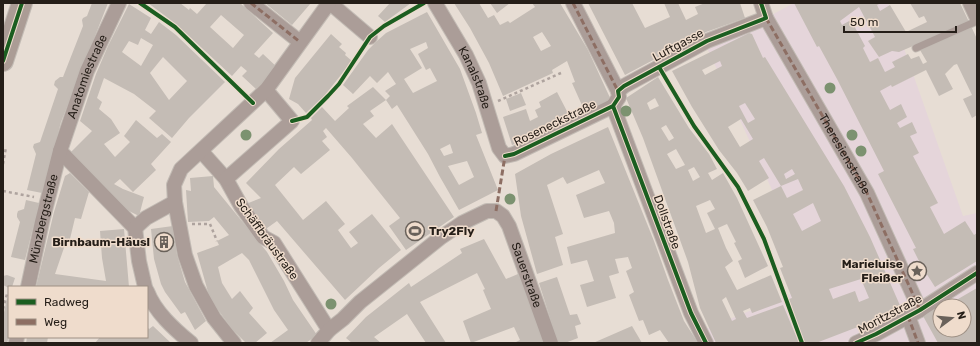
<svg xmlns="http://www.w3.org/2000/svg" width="980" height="346" font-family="Rubik,sans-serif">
  <rect width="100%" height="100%" fill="#e7ddd4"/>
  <path fill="#e5d5da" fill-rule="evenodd" d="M794 3H888L963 216 977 213V343H671L815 284 703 39 766 18ZM940 306H964V330H940Z"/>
  <path fill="#c4bcb5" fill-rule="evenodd" d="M92 3H108L61 122 42 193 27 190 36 154 33 147 34 144 40 142 58 89 54 85 55 81 60 77H63L83 26 82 20 83 18 87 16Z
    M148 3H180L189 10 190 8 197 14 207 3H240L273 33 254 54 259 58 263 54 278 68 257 90 242 76 247 71 241 66 232 76 176 24ZM221 15 244 35 233 48 210 27Z
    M265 3H311L292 25Z
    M390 3H411L385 22 378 16Z
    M454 3H479L488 18 494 15 500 25 508 21 510 23 535 7 532 3H560L588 50 611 100 585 112 572 83 575 82 567 61 552 70 553 73 503 96 489 63 470 28ZM542 32 551 46 541 51 533 37Z
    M490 3H510L497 13Z
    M588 3H632L645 28 670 17 664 3H678L686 20 698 14 695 7 705 3H740L745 18 706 32 625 75Z
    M794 3H881L877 5 880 11 890 5 906 32 927 22 924 16 919 18 910 3H960L969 22 899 52 892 51 879 57 868 41 875 37 859 7 840 21 842 25 851 20 865 46 863 48 870 62 878 58 885 72 895 67 892 62 908 54 911 59 919 56 923 64 927 62 920 50 971 26 977 39V115L972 118 963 99 972 95 957 64 954 65 945 74 953 89 939 96 926 70 892 87 891 85 880 91 890 110 901 104 907 117 897 123 900 128 912 122 917 133 910 136 919 153 913 156 938 203 930 207 944 234 965 221 974 235 977 233V261L935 287 921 265 913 249 916 248 878 174 884 171 837 79 819 46 817 47Z
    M129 4 151 18 145 30 151 34 159 22 176 35 225 82 189 118 172 138 149 118 156 111 134 94 104 78 97 98 102 102 99 109 111 119 120 133 104 144 115 157 130 142 124 136 136 120 157 138 162 134 171 142 151 164 156 170 133 192 120 179 114 184 123 189 144 197 139 216 119 206 70 153 92 131 80 121 96 74 108 46ZM141 38 153 45 141 66 122 52 129 41 138 45ZM163 57 187 81 169 100 150 73Z
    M427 12 460 69 476 113 482 133 476 135 498 190 459 210 440 177 428 154 397 105 392 109 386 100 390 96 385 91 396 84 388 72 377 83 370 76 353 94 343 85 368 50 377 41 386 33ZM426 42 428 48 418 54 426 70 430 68 437 81 413 93 404 79 422 68 410 49ZM450 144 453 153 444 156 440 149ZM467 161 474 177 459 185 448 166Z
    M749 33 752 34 763 58 765 57 844 186 870 237 902 310 816 343H805L789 299 792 298 780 268 783 267 767 227 753 200 781 186 787 198 803 190 798 179 781 186 764 158 759 161 769 178 748 191 737 173 719 150 692 107 672 71ZM720 61 722 66 705 75 702 70ZM745 103 755 119 748 123 739 106ZM741 119 753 139 740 147 728 127ZM792 169 795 174 786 179 784 174ZM813 203 821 221 802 231 793 214ZM861 279 869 298 859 302 855 291 833 299 829 289Z
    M331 34 342 44 339 47 346 53 345 55 352 61 325 95 306 113 298 104 289 99 295 78Z
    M658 77 689 128 709 154 717 169 708 173 712 180 723 173 737 198 768 266 745 278 738 261 742 259 734 243 736 242 727 224 718 228 726 248 733 261 725 267 737 290 771 275 782 302 752 313 750 308 743 311 747 318 783 305 799 343H716L700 308 688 262 643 138 626 98ZM655 98 659 106 650 110 647 103ZM666 125 674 138 669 141 661 128ZM676 149 685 165 676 169 667 154ZM694 167 700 177 693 181 688 170ZM710 200 715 209 707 213 715 229 706 233 696 206ZM726 297 736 319 732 321 722 300Z
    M373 87 386 100 370 111 374 116 363 124 376 138 392 124 454 217 406 250 389 226 400 218 352 158 326 128 323 131 327 137 322 141 330 150 301 174 294 167 275 185 303 220 326 201 345 224 338 230 351 248 358 243 349 232 372 214 401 250 379 268 345 300 277 221 263 231 246 204 261 198 246 183 279 149 312 120 311 118 322 107 335 121 349 108 347 106Z
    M557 92 571 119 536 136 512 145 503 117 526 109 530 121 538 117 535 110 541 107 539 102Z
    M521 93 526 105 510 111 506 99Z
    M608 127 654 241 668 280 684 321 698 343H669L660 330 649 335 643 320 639 321 629 295 634 292 626 271 632 268 628 257 615 259 619 273 609 276 616 298 587 307 580 285 594 281 587 260 571 264 567 247 615 233 614 223 609 211 584 218 576 195 605 183 599 170 567 184 563 177 547 185 563 234 555 237 563 265 537 274 521 216 515 174 551 154Z
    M70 173 89 192 81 219 75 218 69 243 66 242 55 274 106 281 102 258 100 231 124 229 129 287H36L54 212 65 176Z
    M213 176 214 187 267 252 284 281 293 300 317 335 306 343H270L288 330 274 310 249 260 242 253 218 267 222 283 232 299 240 291 253 308 249 313 267 333 255 343H246L233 330 210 299 197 253 219 245 217 241 229 235 214 217 209 221 188 222 186 190 191 191 190 178Z
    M26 200 39 203 25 260 11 257 20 222 17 217V214L18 211 24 209Z
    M173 226 177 255 185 282 206 321 195 330 185 312 181 314 165 292 161 284 154 259 151 229Z
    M484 239 506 279 518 274 546 343H514L520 340 514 327 471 343 463 321 491 309 483 290 485 289 477 273 420 302 446 343H426L407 314 374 337 381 343H352L346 338 366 317 409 283 411 287 462 253 460 249Z
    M7 275 15 278 12 287 9 288 3 285V276Z
    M557 277 570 315 577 314 581 324 575 326 578 338 565 343H558L539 283Z
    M977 288V343H938L923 316 940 306V330H964V306H946Z
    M7 298 9 299V337L7 343H3V317Z
    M153 326 171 343H95L100 337H147V327L149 329Z
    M632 326 642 343H593Z
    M27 337H48L47 343H26Z"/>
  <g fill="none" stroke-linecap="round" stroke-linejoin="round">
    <g stroke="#c2bbb4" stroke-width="9">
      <path id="lane" d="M916 48 977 21"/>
    </g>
    <g stroke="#c2bbb4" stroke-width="16">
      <g id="street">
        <path d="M251 3 300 42"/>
        <path d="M330 3 370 37"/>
        <path id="s1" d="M435 3 466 55 479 83 499 148 505 156 514 154 613 106"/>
        <path d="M573 3 618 91"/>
        <path id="s2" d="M761 3 766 18 867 193 920 310"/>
        <path d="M970 3 977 18"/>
        <path d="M613 106 691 313 706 343"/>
        <path d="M613 106 619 97 618 91 624 86 707 41 766 18"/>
        <path d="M60 151 135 228 139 261 145 287"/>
        <path d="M201 151 226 179 241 206 263 237 274 243 329 330"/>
        <path d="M226 179 292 121 266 90"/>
        <path d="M135 228 146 218 175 202"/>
        <path id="s3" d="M28 287 42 222 60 151 87 71 119 3"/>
        <path d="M147 291C155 312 174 329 191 343"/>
        <path d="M908 316 918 343"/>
        <path d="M16 343 17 337"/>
        <path d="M234 343 214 318 196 286 185 255 175 202 174 185 181 169 266 90 329 3"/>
        <path id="s4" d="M318 343 329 330 343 319 360 302 440 238 462 223 487 211H496L503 216 509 226 551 343"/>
        <path d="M856 343 876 334 920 310 977 273"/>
      </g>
    </g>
    <g stroke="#c2bbb4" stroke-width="22">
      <path id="secondary" d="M3 61 22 3"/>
    </g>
    <path stroke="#aea39e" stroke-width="2.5" stroke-dasharray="3 3" stroke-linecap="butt" d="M498 101 561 73
      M3 164 6 147
      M3 191 34 197
      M192 224H210L217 241
      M3 309 7 294 9 295"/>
    <use href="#lane" stroke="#ab9d98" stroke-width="7"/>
    <use href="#street" stroke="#ab9d98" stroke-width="14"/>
    <use href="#secondary" stroke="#ab9c95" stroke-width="20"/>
    <path stroke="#8d6e63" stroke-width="3" stroke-dasharray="6 3" stroke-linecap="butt" d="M251 3 300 42
      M573 3 618 91
      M766 18 867 193 920 310
      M496 211 505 156
      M908 316 918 343"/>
    <g stroke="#efdccc" stroke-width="6">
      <path id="cycleway" d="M140 3 175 27 253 103
        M3 61 22 3
        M659 67 694 126 738 187 764 239 802 343
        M613 106 691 313 706 343
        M613 106 619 97 618 91 624 86 707 41 766 18 761 3
        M292 121 307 117 328 96 339 84 370 37 384 26 424 3
        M505 156 514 154 613 106
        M856 343 876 334 920 310 977 273"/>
    </g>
    <use href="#cycleway" stroke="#1b5e20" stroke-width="4"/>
  </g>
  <g fill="#7c9270">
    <circle cx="830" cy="88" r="5.5"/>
    <circle cx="626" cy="111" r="5.5"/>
    <circle cx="246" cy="135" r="5.5"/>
    <circle cx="852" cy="135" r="5.5"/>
    <circle cx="861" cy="151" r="5.5"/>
    <circle cx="510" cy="199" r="5.5"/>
    <circle cx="331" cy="304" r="5.5"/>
  </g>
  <defs>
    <g id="stadium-ring" transform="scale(1)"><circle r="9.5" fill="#efdccc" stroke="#69615a" stroke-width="1.5"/><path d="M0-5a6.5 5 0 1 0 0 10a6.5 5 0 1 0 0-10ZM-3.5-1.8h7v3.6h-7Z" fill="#69615a"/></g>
    <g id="building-ring" transform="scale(1)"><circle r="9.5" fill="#efdccc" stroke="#69615a" stroke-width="1.5"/><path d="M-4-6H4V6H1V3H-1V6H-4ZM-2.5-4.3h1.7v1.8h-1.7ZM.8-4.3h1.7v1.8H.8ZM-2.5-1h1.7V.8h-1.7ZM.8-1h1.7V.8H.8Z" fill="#69615a"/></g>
    <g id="sight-ring" transform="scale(1)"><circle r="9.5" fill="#efdccc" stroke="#69615a" stroke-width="1.5"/><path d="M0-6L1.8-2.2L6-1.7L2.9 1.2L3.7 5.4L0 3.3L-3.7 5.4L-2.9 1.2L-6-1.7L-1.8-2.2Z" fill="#69615a"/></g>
  </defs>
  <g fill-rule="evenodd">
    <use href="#stadium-ring" x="415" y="231"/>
    <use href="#building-ring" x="164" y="242"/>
    <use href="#sight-ring" x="917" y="271"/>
  </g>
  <g text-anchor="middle" stroke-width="3" stroke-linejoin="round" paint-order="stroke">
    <g font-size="12" fill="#251e18" stroke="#efdccc">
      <text transform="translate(678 45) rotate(-28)" y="4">Luftgasse</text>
      <text dy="4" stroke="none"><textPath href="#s3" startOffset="219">Anatomiestraße</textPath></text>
      <text dy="4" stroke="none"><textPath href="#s1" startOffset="85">Kanalstraße</textPath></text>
      <text transform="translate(555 123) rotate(-26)" y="4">Roseneckstraße</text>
      <text dy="4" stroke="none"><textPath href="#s2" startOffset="173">Theresienstraße</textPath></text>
      <text dy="4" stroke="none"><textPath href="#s3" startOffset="70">Münzbergstraße</textPath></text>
      <text transform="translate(667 222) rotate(70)" y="4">Dollstraße</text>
      <text transform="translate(267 239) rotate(54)" y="4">Schäffbräustraße</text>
      <text dy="4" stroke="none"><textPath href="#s4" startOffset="297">Sauerstraße</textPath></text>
      <text transform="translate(890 314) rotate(-28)" y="4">Moritzstraße</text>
    </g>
    <g font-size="12" font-weight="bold" fill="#251e18" stroke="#efdccc" text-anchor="end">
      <text x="429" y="235" text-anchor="start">Try2Fly</text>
      <text x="150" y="246">Birnbaum-Häusl</text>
      <text x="903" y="268">Marieluise<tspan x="903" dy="14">Fleißer</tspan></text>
    </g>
  </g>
  <rect width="980" height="346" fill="none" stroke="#251e18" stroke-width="8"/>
  <rect x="8" y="286" width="140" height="52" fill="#efdccc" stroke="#9e9084"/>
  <rect x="16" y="299" width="20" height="6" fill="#1b5e20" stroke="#9e9084"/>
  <text x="44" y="306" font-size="12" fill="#251e18">Radweg</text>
  <rect x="16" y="319" width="20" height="6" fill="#8d6e63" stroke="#9e9084"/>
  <text x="44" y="326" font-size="12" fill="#251e18">Weg</text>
  <g transform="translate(952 318) rotate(74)"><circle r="19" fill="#efdccc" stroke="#9e9084"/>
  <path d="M0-3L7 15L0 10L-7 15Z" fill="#69615a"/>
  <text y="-6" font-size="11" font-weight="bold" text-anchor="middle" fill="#251e18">N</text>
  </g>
  <path d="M844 26v6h112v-6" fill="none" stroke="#251e18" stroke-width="2"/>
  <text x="850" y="26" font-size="12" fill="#251e18" stroke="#efdccc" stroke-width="3" paint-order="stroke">50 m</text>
</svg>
